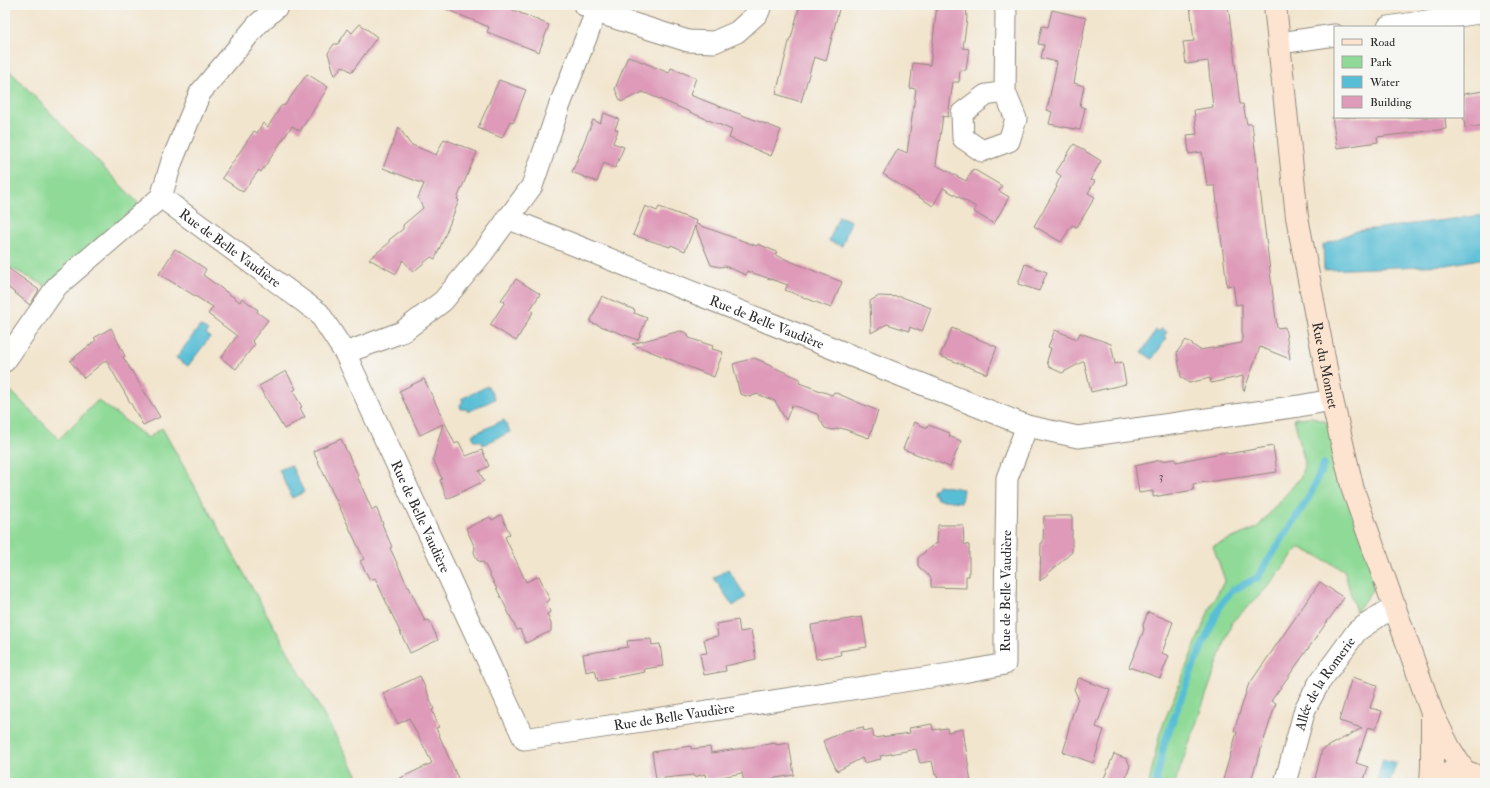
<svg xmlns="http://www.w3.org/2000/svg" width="1490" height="788" font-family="'IM FELL Double Pica',serif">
  <rect width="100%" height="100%" fill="#f6f6f2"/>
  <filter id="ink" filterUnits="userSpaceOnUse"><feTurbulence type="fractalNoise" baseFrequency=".025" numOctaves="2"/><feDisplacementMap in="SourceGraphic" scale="8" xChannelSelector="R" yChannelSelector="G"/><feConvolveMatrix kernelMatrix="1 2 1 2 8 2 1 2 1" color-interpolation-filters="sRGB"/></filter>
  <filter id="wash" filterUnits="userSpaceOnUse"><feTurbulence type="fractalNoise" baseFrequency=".012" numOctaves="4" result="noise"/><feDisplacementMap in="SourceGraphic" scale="16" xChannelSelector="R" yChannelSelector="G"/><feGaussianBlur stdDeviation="0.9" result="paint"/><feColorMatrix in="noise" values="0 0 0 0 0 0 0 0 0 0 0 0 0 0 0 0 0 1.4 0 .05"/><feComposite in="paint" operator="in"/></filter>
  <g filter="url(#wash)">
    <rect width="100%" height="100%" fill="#f2e5ce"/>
    <path fill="#8fda97" stroke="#5d8261" d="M5 66 139 204 46 286 5 265Z
      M6 386 59 439 98 400 148 438 162 428 362 783H5Z
      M1312 417 1329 423 1375 570 1372 590 1356 612 1344 570 1299 547 1265 590 1232 622 1175 783H1149L1160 732 1212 603 1225 580 1213 546 1257 528 1300 478 1305 463 1294 418Z"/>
    <path fill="#58bed6" stroke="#427480" d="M1485 215V258L1447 265 1324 270 1323 245 1356 231Z
      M839 216 851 221 842 246 829 241Z
      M200 326 208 331 206 334 210 337 188 366 176 358Z
      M1161 329 1167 332 1164 336 1167 338 1152 359 1142 352 1156 330 1159 332Z
      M488 386 495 399 468 412 466 409H461L460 405 463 401 461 399Z
      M504 420 510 432 483 445 481 441H475L472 435Z
      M291 465 304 492 292 498 279 470Z
      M938 485 963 489 961 502 936 499V495L933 494 934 489 937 488Z
      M728 569 746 597 733 606 714 578Z
      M1383 759 1396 763 1390 783H1376Z"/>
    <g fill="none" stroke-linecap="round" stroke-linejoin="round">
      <path stroke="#58bed6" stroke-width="7" d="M1156 783 1164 744 1193 667 1222 602 1233 590 1257 578 1309 497 1324 464"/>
    </g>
    <g id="blocks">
      <path fill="#de9ab8" d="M436 5H501L549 25 539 52 487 32 489 27Z
        M800 5H840L826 61 814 57 801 102 776 94 790 38H791Z
        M937 5H966L967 18 963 48 969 49 966 70H960L959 82H953L948 117 943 116 936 165 966 181 973 169 1002 186 999 191 1009 197 994 224 974 212 976 207 943 188 933 206 883 174 898 149 907 153 916 89 910 88 913 63 930 65Z
        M1190 5H1228L1240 104H1243L1247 124H1252L1277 328 1285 327 1290 359 1260 347 1244 391 1243 390V376L1211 383 1210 378 1189 383 1181 377 1177 352 1186 340 1200 350 1242 343V304L1236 305 1233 285 1227 286 1215 186H1207L1202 152 1189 154 1187 135 1197 134 1194 110 1213 107 1208 61 1186 64 1183 42 1194 41Z
        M1052 10 1086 18 1074 83 1084 86 1080 106 1085 108 1080 130 1049 124 1052 112 1047 110 1057 62 1041 58 1044 45 1038 44 1042 26 1048 27Z
        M360 24 377 37 352 72 342 66 335 76 328 53 334 44H338L348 29 352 33Z
        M628 56 669 73 671 68 696 78 690 95 781 130 771 156 729 138 732 130 643 92 621 102 615 89Z
        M307 74 328 87 322 97 300 131 292 126 261 172 259 170 243 192 222 178 254 131 257 133 263 123 268 127 281 106 285 105Z
        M499 80 526 90 513 123 510 121 502 138 478 128Z
        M1485 91V125L1465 128 1463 114V94Z
        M604 113 619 119 615 129 618 130 613 143 624 147 615 168 604 163 597 182 572 172 593 120 600 123Z
        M1332 117H1445L1446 129 1377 137 1378 142 1337 148Z
        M399 127 410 144 436 155 444 139 477 152 457 199 459 200 446 233 435 259 431 257 413 272 403 260 396 274 369 259 389 243V240L403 229V225L423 208 418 198 424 184 383 168Z
        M1074 144 1101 161 1090 180 1095 181 1088 193 1095 197 1077 227 1072 225 1061 242 1034 226 1057 187 1056 186 1061 176 1056 172Z
        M645 206 657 211 659 207 697 221 696 224 757 246 758 244 777 252 775 255 842 282 831 308 785 290 788 285 747 271 746 275 725 266 720 267 711 265 695 226 685 251 671 245 670 247 633 235Z
        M175 249 206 269 203 275 240 302 242 298 258 310 257 312 268 320 252 341 255 344 236 369 221 358 237 336 208 314 213 307 159 274Z
        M1025 264 1047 272 1039 291 1018 284Z
        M5 266 39 290 30 305 5 285Z
        M516 279 540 294 530 310 533 312 516 341 490 325 505 302 501 300Z
        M602 296 635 310 634 313 647 318 638 340 590 322Z
        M879 296 902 297 931 308 922 332 910 327 909 331 887 324 871 333 870 301Z
        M111 328 125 356 123 357 160 417 143 425 106 360 84 378 70 361 96 340 94 338Z
        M952 328 997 347 987 374 940 356Z
        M1055 330 1077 339 1080 333 1111 344 1115 364 1122 362 1126 384 1091 392 1084 361 1062 373 1049 367 1047 361 1051 348 1048 347Z
        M680 331 687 333 689 338 713 346 712 349 723 352 714 377 632 344Z
        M754 358 764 362V363L800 379 799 383 832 395 834 392 878 411 869 438 841 428 833 430 825 428 817 414 792 405 786 420 775 401 757 394 750 397 740 394 733 364Z
        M286 371 296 389 293 391 302 407 300 408 305 417 284 429 259 386Z
        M424 379 455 444 459 442 466 456 482 450 489 466 479 471 484 481 447 499 440 480 442 479 433 459 443 424 420 435 399 391Z
        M914 422 927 428 928 425 950 433 949 436 961 441 950 467 903 449Z
        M341 439 358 475 357 476 372 510 376 507 383 524H382L392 547 390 548 408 587H409L425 621 429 620 438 640 410 653 375 578 370 580 360 561 364 559 313 451Z
        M1273 446 1277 472 1193 484 1194 490 1153 497V491L1139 493 1135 466 1161 460V461L1175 459 1176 462 1226 452 1227 454Z
        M501 515 510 534 505 537 526 582 539 576 550 600 546 602 550 612 547 614 551 624V631L526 643 520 629 517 630 484 563 477 560 474 552 475 548 466 528 490 517 492 520Z
        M1044 516H1072V552L1040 581 1041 543H1043Z
        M938 525H963L964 544 969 545V576H966V588L931 587V578L918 566V558L934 544H937Z
        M1320 582 1344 598 1271 701 1276 703 1250 783H1222L1237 732 1234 731 1248 686Z
        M1148 612 1173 622 1162 653 1169 656 1160 678 1129 667 1144 630 1143 625Z
        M862 617 867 647 840 651 841 655 816 659 811 625Z
        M738 620 740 632 751 630 756 659 725 666 726 671 704 675 700 654 707 653 704 639 718 636 716 624Z
        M651 639 652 645 660 644 663 666 644 669 645 672 598 681 595 670 586 672 583 654 628 647 627 641Z
        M420 676 434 709 432 710 439 727 436 728 460 783H390L432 763 409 718 398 724 383 693Z
        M1352 677 1377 685 1370 708 1382 711 1376 729 1368 727 1356 763 1368 767 1363 783H1314L1322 750 1362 728 1339 721Z
        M1079 678 1110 690 1096 727 1104 730 1093 763 1063 752 1067 739H1066L1071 719 1078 698 1074 689Z
        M932 724 933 730 947 728 948 732 963 729 971 783H938L937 775H935L932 761 920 763 916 749 880 756 881 759 864 763 862 758 837 771 823 741 845 731 863 727 864 731 872 729 874 738 910 733 909 728Z
        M776 743V745L789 743 794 775 770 779V783H744L742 773 706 780 705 774 694 777 693 775 656 779 652 752 691 746V749L710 747 711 753Z
        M1114 754 1127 759 1130 766 1124 783H1102Z"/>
    </g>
  </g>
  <g filter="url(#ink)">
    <use href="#blocks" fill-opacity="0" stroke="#8e887c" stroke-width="1"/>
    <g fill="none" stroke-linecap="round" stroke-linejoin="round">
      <g stroke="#8e887c" stroke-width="23">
        <g id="street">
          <path d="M584 5 596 12 688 41 714 42 737 32 758 13 761 5"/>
          <path d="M1388 27 1485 12"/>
          <path d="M1280 43 1335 35"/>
          <path d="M1005 92 986 95 962 113 963 138 982 151 1009 141 1016 119 1005 92 1006 13 1005 5"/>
          <path id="s1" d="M161 197 319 313 345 353 524 739 963 672 1005 664V610L1007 478 1027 426"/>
          <path id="s2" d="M507 218 1027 426 1078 437 1299 406 1332 400"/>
          <path d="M345 353 402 332 443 301 482 254 532 186 559 107 596 12"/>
          <path d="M5 361 57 286 161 197 172 161 200 93 257 25 279 5"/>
          <path id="s3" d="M1285 783 1305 709 1319 683 1357 631 1382 614 1396 611"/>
        </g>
      </g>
      <g stroke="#8e887c" stroke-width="24">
        <g id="secondary">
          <path id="s4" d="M1275 5 1297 217 1332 400 1353 490 1432 713 1450 749 1464 771"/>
          <path d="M1449 773C1462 768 1474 774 1485 781"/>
          <path d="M1431 783 1432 766V718"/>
        </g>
      </g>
      <use href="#street" stroke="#fff" stroke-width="21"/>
      <use href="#secondary" stroke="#fde4d1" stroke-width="22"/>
    </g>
  </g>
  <g text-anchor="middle" stroke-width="3" stroke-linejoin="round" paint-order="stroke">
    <g font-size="12" fill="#58474e">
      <text x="1161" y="480">3</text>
    </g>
    <g font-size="14" fill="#2b2b2b" stroke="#f6f6f2">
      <text dy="5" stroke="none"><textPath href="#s1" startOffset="86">Rue de Belle Vaudière</textPath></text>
      <text dy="5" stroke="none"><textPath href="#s2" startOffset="280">Rue de Belle Vaudière</textPath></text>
      <text dy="5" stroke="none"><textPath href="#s4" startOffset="364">Rue du Monnet</textPath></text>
      <text dy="5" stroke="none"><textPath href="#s1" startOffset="424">Rue de Belle Vaudière</textPath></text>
      <text dy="5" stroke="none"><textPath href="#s1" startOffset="1229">Rue de Belle Vaudière</textPath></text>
      <text dy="5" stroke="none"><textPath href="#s3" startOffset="108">Allée de la Romerie</textPath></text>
      <text dy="5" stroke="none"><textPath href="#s1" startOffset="821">Rue de Belle Vaudière</textPath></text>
    </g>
  </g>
  <rect width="1490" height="788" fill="none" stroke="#f6f6f2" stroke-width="20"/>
  <rect x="1334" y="26" width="130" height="92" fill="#f6f6f2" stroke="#a5a5a2"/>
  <rect x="1342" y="39" width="20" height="6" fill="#fde4d1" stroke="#a5a5a2"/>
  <text x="1370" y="46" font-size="12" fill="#2b2b2b">Road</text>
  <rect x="1342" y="56" width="20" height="12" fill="#8fda97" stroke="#a5a5a2"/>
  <text x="1370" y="66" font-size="12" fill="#2b2b2b">Park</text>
  <rect x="1342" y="76" width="20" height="12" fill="#58bed6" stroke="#a5a5a2"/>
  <text x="1370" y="86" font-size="12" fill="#2b2b2b">Water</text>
  <rect x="1342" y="96" width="20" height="12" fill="#de9ab8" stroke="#a5a5a2"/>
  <text x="1370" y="106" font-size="12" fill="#2b2b2b">Building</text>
</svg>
